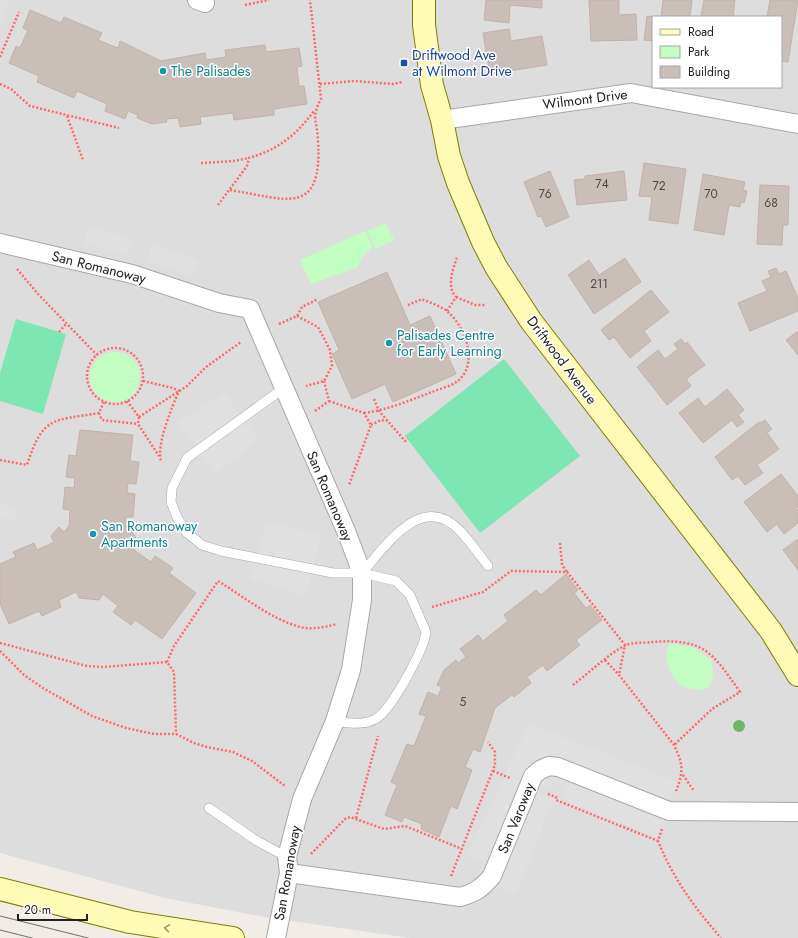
<svg xmlns="http://www.w3.org/2000/svg" width="798" height="938" font-family="Jost,sans-serif">
  <rect width="100%" height="100%" fill="#f1ece6"/>
  <path fill="#dedddd" fill-rule="evenodd" d="M0 0H798V938H410L264 917 165 898 0 853ZM653 17H781V87H653Z"/>
  <path fill="#c2fdc1" d="M386 223 394 240 376 249 367 231Z
    M365 231 373 246 360 259 358 267 311 284 300 260Z
    M90 377a25 25 0 1 1 50 0a25 25 0 1 1-50 0Z
    M674 644 693 647 711 660C713 673 716 682 704 690 696 689 685 689 679 684 670 676 663 655 669 645Z"/>
  <path fill="#7ee6b3" d="M16 319 66 334 43 414 0 401V373Z
    M504 359 580 456 480 533 405 436Z"/>
  <path fill="#e0e0e0" d="M0 0H11L0 24Z
    M88 227 133 239 128 255 84 243Z
    M153 244 198 260 192 277 147 260Z
    M224 393 259 439 215 474 178 422Z
    M0 504 18 509 15 521 0 518Z
    M266 521 321 535 306 595 251 579Z
    M529 724 678 782 657 838 561 798 567 782 552 783 537 792 553 799 516 895 475 878 485 862 467 855Z"/>
  <path fill="#cabeb9" stroke="#c4b1a7" d="M486 0H542V8L510 5 509 23 484 20Z
    M589 0H619V15L636 14 637 40 591 41Z
    M663 0H692L690 17H661Z
    M704 0H735L733 17H701Z
    M770 0H798L788 62 781 61V17H767Z
    M30 10 61 23 64 17 102 33 98 40 118 48 120 41 161 61 205 53 206 60 226 57 225 50 265 45 266 52 299 48 302 66 297 67 299 86H304L307 104 274 109V115L234 120 233 113 200 117 201 124 180 127 178 118 166 119 167 122 152 124 137 118 138 115 128 111 125 119 105 111 107 104 77 91 74 98 37 82 39 76 9 63 16 46 20 48 28 30 23 28Z
    M647 16 653 17V41L644 40Z
    M509 29 511 41 542 36 547 65 490 74 483 33Z
    M644 163 686 169 678 224 649 220 652 197 639 196Z
    M550 171 569 217 546 227 541 216 538 217 524 182Z
    M624 171 627 200 577 205 574 180 585 179V176Z
    M703 174 745 182 743 190 747 191 744 203 741 202 740 207 729 205 724 235 694 230Z
    M760 185 789 186 788 225H783L782 245 757 244Z
    M625 258 641 282 594 314 568 275 589 260 599 275Z
    M776 268 779 274 786 271 798 298V311L750 331 738 303 767 291 762 281 771 277 768 271Z
    M387 272 410 325 430 316 456 374 393 402 385 384 352 399 332 354 339 350 318 302Z
    M651 290 669 312 644 331 651 341 630 358 614 337 609 340 601 330Z
    M798 331V355L786 340Z
    M681 339 685 344 687 342 705 365 686 379 691 386 667 405 637 367 658 350 665 359 678 349 674 344Z
    M727 389 744 410 738 415 744 422 737 427 732 420 703 443 679 413 698 398 705 407Z
    M765 420 772 429 767 433 779 449 757 465 763 473 745 485 738 476 732 480 715 457 759 422 760 423Z
    M80 430 133 435 130 461 139 462 136 484 128 483 127 493 135 494 133 517H126L125 526 130 527 139 545 134 550 151 562 155 556 173 568 169 573 196 593 162 639 135 620 131 625 113 612 118 606 103 594 99 600 79 598 76 592 59 600 61 607 42 616 39 611 9 624 0 604V564L16 557 13 552 34 543 37 550 54 542 51 536 59 527 64 532 69 526 70 510 63 509 65 487 74 488 75 478 66 477 69 455 76 456Z
    M781 474 798 496V507L796 508 798 511V523L784 534 777 524 767 532 744 502Z
    M798 539V570L783 550Z
    M566 574 578 590 574 593 586 608 590 605 602 620 576 640 580 645 547 671 543 665 527 677 531 683 514 697 512 695 495 708 480 752 473 749 465 767 472 770 457 809 451 806 439 837 421 829 422 824 404 817 402 822 385 815 397 785 391 782 407 744 414 746 426 716 419 714 428 692 438 696 442 687 437 685 444 670 456 660 458 663 466 657 460 649 478 635 483 641 508 621 504 615 536 590 541 595Z"/>
  <g fill="none" stroke-linecap="round" stroke-linejoin="round">
    <g stroke="#a7a7a7" stroke-width="10">
      <path id="lane" d="M284 388 187 458 172 488 171 502 177 517 186 532 202 545 221 551 333 573H362L396 581 410 595 426 632C424 650 392 708 377 718 365 726 348 723 335 721
        M362 573C385 547 421 491 459 530 470 541 479 554 488 566
        M209 808 257 841 287 857"/>
    </g>
    <g stroke="#a7a7a7" stroke-width="20">
      <path id="street" d="M197 0 205 3
        M442 120 631 93 798 124
        M0 243 132 274 219 303 250 309 346 531 362 573V600L351 670 335 721 302 799 287 857 289 873 276 938
        M289 873 460 897C475 893 482 888 492 876L533 776 540 770 549 766 558 767 669 811 798 812"/>
    </g>
    <g stroke="#7d7e00" stroke-width="24">
      <path id="secondary" d="M424 0V25L432 85 442 120 449 156 458 183 483 242 496 267 531 321 771 631 798 675
        M0 889 130 922 233 938"/>
    </g>
    <path stroke="#ff6a69" stroke-width="2.5" stroke-dasharray="2 2" stroke-linecap="butt" d="M245 5 269 0
      M0 57 19 12
      M0 84 11 89 30 106 119 128
      M320 84 354 81 393 84 402 82
      M67 116 83 160
      M201 163 234 161 249 158
      M230 190C286 199 323 218 318 140 317 121 311 117 321 99L310 0
      M218 205 247 166 249 158C279 149 295 136 314 111
      M17 269 38 294 97 355
      M456 297 475 305H485
      M447 311 456 297C446 286 453 270 457 257
      M297 316 318 327 330 350 332 366 324 381 306 386
      M279 324 297 316 302 307 318 299
      M59 332 66 324
      M87 376a28 28 0 1 1 56 0a28 28 0 1 1-56 0Z
      M143 381 173 388 179 391C172 407 156 445 161 461
      M374 399 379 411 405 441 408 439
      M127 401 139 417
      M329 401 364 413 371 425 349 485
      M104 402 99 413 102 420 138 424
      M315 411 329 401 324 381
      M364 413C388 410 410 400 432 392 439 389 448 387 455 383 480 367 466 328 449 313 442 306 430 303 422 299L408 305
      M139 417 187 386 206 367 241 342
      M139 417 138 424 159 456
      M371 425 381 420 387 421
      M0 460 27 465C43 415 53 421 99 413
      M560 543 562 565 567 572
      M432 607 483 592 511 571 567 572 625 645 619 675
      M0 643 87 666 103 667 167 662 174 672 176 734
      M0 651 24 675 43 688 92 716 126 728 154 734H176L194 743 207 747 233 752 252 761 285 786
      M605 660 619 675 674 745C683 764 684 771 676 791
      M167 662 174 646 218 581C244 597 271 619 300 627 312 630 325 627 337 624
      M573 685C590 672 606 656 624 646 631 642 644 643 652 642 704 638 712 652 740 692L712 709 674 745
      M493 771 510 778
      M683 775 694 791
      M548 794 556 797V800L658 841
      M356 818 378 736
      M662 829 658 841C674 880 694 907 721 938
      M311 854 345 819 350 817 384 829 405 826 462 849
      M451 876 495 765V752L488 742"/>
    <use href="#lane" stroke="#fff" stroke-width="9"/>
    <use href="#street" stroke="#fff" stroke-width="18"/>
    <use href="#secondary" stroke="#fefbb7" stroke-width="22"/>
    <path stroke="#6e6e6e" stroke-width="1" d="M0 916 88 938
      M0 930 32 938"/>
  </g>
  <circle fill="#70b669" cx="739" cy="726" r="6"/>
  <defs><path id="oneway-chevron" d="M-2-3.5L2.5 0L-2 3.5" fill="none" stroke-width="1.6" stroke-linecap="round" stroke-linejoin="round"/></defs>
  <use stroke="#9a9873" href="#oneway-chevron" transform="translate(167 928) rotate(-171)"/>
  <rect fill="#1a4fb4" stroke="#fff" stroke-width="1.5" x="400" y="59" width="8" height="8" rx="2"/>
  <g fill="#0f9aa8" stroke="#fff" stroke-width="1.5">
    <circle cx="163" cy="71" r="4"/>
    <circle cx="389" cy="343" r="4"/>
    <circle cx="93" cy="534" r="4"/>
  </g>
  <g text-anchor="middle" stroke-width="3" stroke-linejoin="round" paint-order="stroke">
    <g font-size="12" fill="#4a4846">
      <text x="602" y="188">74</text>
      <text x="659" y="190">72</text>
      <text x="545" y="198">76</text>
      <text x="711" y="198">70</text>
      <text x="771" y="207">68</text>
      <text x="599" y="288">211</text>
      <text x="463" y="706">5</text>
    </g>
    <g font-size="14" fill="#164399" stroke="#fff" text-anchor="start">
      <text x="412" y="60">Driftwood Ave<tspan x="412" dy="16">at Wilmont Drive</tspan></text>
    </g>
    <g font-size="14" fill="#0d838f" stroke="#fff" text-anchor="start">
      <text x="171" y="76">The Palisades</text>
      <text x="397" y="340">Palisades Centre<tspan x="397" dy="16">for Early Learning</tspan></text>
      <text x="101" y="531">San Romanoway<tspan x="101" dy="16">Apartments</tspan></text>
    </g>
    <g font-size="14" fill="#202020" stroke="#fff">
      <text transform="translate(585 99) rotate(-7)" y="5">Wilmont Drive</text>
      <text transform="translate(99 267) rotate(14)" y="5">San Romanoway</text>
      <text transform="translate(562 360) rotate(53)" y="5">Driftwood Avenue</text>
      <text transform="translate(330 496) rotate(67)" y="5">San Romanoway</text>
      <text transform="translate(516 818) rotate(-68)" y="5">San Varoway</text>
      <text transform="translate(287 873) rotate(-80)" y="5">San Romanoway</text>
    </g>
  </g>
  <rect x="652" y="16" width="130" height="72" fill="#ffffff" stroke="#a6a6a6"/>
  <rect x="660" y="29" width="20" height="6" fill="#fefbb7" stroke="#a6a6a6"/>
  <text x="688" y="36" font-size="12" fill="#202020">Road</text>
  <rect x="660" y="46" width="20" height="12" fill="#c2fdc1" stroke="#a6a6a6"/>
  <text x="688" y="56" font-size="12" fill="#202020">Park</text>
  <rect x="660" y="66" width="20" height="12" fill="#cabeb9" stroke="#a6a6a6"/>
  <text x="688" y="76" font-size="12" fill="#202020">Building</text>
  <path d="M18 914v6h69v-6" fill="none" stroke="#202020" stroke-width="2"/>
  <text x="24" y="914" font-size="12" fill="#202020" stroke="#ffffff" stroke-width="3" paint-order="stroke">20 m</text>
</svg>
